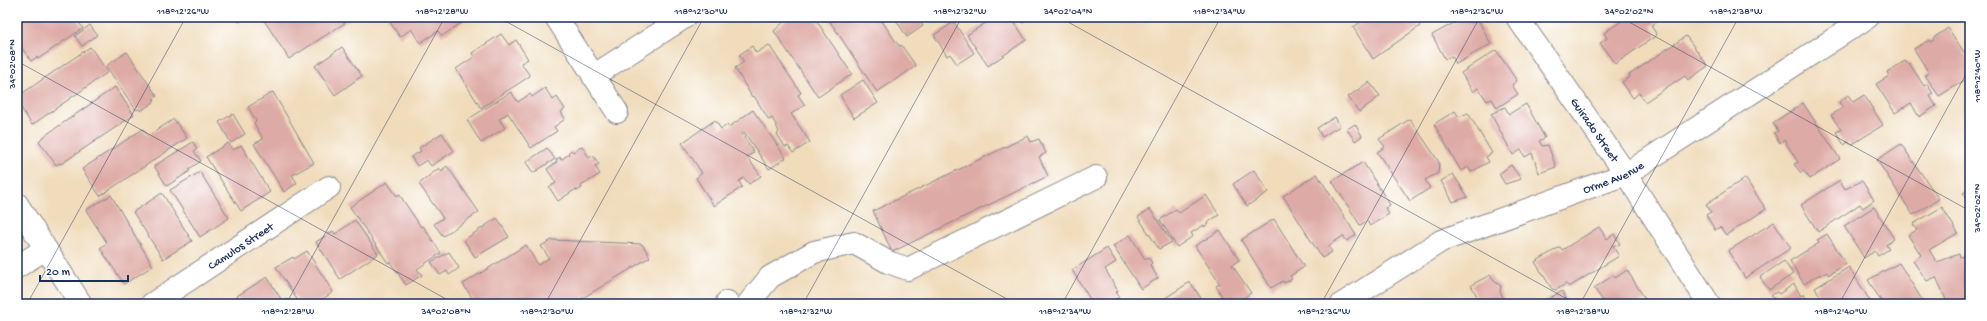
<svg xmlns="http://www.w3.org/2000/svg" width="1987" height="321" font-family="'Gochi Hand',sans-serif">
  <rect width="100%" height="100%" fill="#fff"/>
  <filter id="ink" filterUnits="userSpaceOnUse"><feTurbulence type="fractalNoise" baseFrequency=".025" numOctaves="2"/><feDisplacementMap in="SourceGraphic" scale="8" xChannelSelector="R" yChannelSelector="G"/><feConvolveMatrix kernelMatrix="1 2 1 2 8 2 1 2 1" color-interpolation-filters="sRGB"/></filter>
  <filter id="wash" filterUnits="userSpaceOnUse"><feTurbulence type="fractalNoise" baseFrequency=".012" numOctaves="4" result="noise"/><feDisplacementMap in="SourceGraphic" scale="16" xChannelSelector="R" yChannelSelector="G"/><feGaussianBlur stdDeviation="0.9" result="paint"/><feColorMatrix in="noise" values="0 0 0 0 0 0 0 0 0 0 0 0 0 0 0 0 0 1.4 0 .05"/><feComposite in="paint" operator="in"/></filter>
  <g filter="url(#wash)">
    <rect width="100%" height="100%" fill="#f0dcbb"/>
    <g id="blocks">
      <path fill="#deaaa5" d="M17 17H75L83 28 38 59 37 57 31 61 17 41Z
        M236 17H247L239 22Z
        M262 17H354L289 59Z
        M389 17H470L442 36 438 31 420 43 411 29 400 37 387 18Z
        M789 17H814L852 74 818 97 774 31Z
        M827 17H879L899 46 901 45 916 66 877 92Z
        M894 17H917L923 26 907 37Z
        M995 17H1011L1026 40 988 66 967 35Z
        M1018 17H1030L1022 23Z
        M1369 17H1414L1420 26 1373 59 1353 27Z
        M1465 17H1468L1471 23 1478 20 1491 44 1456 64 1452 56 1445 59 1432 35Z
        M1627 17H1664L1651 26 1657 35 1615 64 1600 43 1607 38 1604 33Z
        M954 22 974 53 957 64 950 54 947 56 934 35Z
        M90 25 97 35 82 46 75 36Z
        M1948 28 1970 61V77L1939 96 1925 75 1929 73 1914 49 1929 40 1930 42 1934 40 1933 38Z
        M501 34 509 45 516 40 528 59 521 63 530 76 481 108 456 69 474 57 472 53Z
        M1686 36 1708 66 1688 80 1685 76 1676 82V81L1645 102 1639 93 1633 98 1622 82 1630 77 1629 75Z
        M769 45 801 93 798 95 805 105 791 114 810 142 793 153 788 146 785 147 777 134 779 132 775 123 772 118 769 120 754 96 752 97 735 68 744 62 739 55 752 46 756 53Z
        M90 47 108 72 32 125 17 102V97Z
        M342 47 362 76 335 95 315 66Z
        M1496 50 1517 81 1512 85 1518 94 1497 108 1492 99 1487 101 1478 88 1473 92 1461 73Z
        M127 52 157 96 153 99 155 101 141 111 139 109 136 110 106 66Z
        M1905 61 1908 64 1909 63 1924 86 1927 84 1933 94 1930 96 1936 106 1919 117 1911 103 1895 113 1876 84 1889 76 1887 72Z
        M863 80 878 103 854 118 840 95Z
        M1369 82 1380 96 1359 112 1348 97Z
        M115 87 134 115 61 164 60 163 56 165 39 141 43 137Z
        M545 88 553 100 557 97 565 109 561 112 565 119 554 127 557 131 531 148 508 113 499 119 505 128 481 143 467 120 511 92 518 102 530 94 532 97Z
        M273 92 314 163 292 175 297 183 284 192 254 144 263 139 254 123 256 121 248 107Z
        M1848 95 1853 102 1864 95 1883 125 1851 145 1848 142 1844 145 1836 132 1841 130 1831 115 1843 108 1839 102Z
        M1803 103 1840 159 1810 179 1804 171 1801 173 1794 164 1798 162 1784 140 1780 143 1774 133 1778 131 1773 123Z
        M1526 104 1545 138 1539 141 1542 146 1548 145 1556 167 1539 173 1532 153 1525 157 1521 150 1513 155 1491 114 1505 107 1509 114Z
        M753 110 786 158 769 169 744 132 742 134 754 152 747 157 761 176 749 184 744 178 739 181 742 187 714 206 696 178 702 173 682 143 715 120 721 129 727 125 729 127Z
        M1455 111 1459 117 1468 113 1492 153 1486 157 1489 162 1471 172 1468 167 1461 171 1434 124Z
        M233 114 245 134 231 143 219 122Z
        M1335 117 1340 126 1322 137 1317 128Z
        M174 119 187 138 100 196 82 169 143 129 148 136Z
        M1410 119 1439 162 1438 173 1425 180 1430 188 1410 201 1377 152 1385 147 1379 139Z
        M1355 124 1362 136 1355 141 1347 129Z
        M442 133 454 151 431 166 427 160 417 166 411 157 421 151 419 148Z
        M1028 136 1031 142 1039 139 1046 153 1039 157 1048 176 892 252 873 211Z
        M193 142 197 149 194 151 201 161 189 169 190 171 167 186 154 166Z
        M228 143 233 150 241 145 270 192 241 211 206 157Z
        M1901 144 1939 199 1913 215 1877 160Z
        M582 146 589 158 593 155 599 164 595 166 600 174 581 186 582 188 577 191 576 189 558 201 549 187 556 183 547 169 557 162 556 160 560 157 561 160 569 154 568 153 571 150 573 152Z
        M547 148 555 159 533 173 526 162Z
        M1363 162 1390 205 1385 208 1389 214 1370 226 1367 221 1360 225 1332 181Z
        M1511 165 1521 179 1505 184 1499 174Z
        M447 166 479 212 443 236 434 224 443 218 419 184 439 168 441 171Z
        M1254 170 1268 192 1247 206 1233 184Z
        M200 172 229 218 200 237 170 190Z
        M1317 174 1356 235 1347 241 1343 236 1328 246 1332 252 1322 258 1283 196Z
        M1453 174 1468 197 1453 202 1441 181Z
        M1745 178 1766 209 1726 235 1720 227 1715 230 1706 215 1711 212 1706 204Z
        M1840 180 1845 189 1862 181 1874 200 1863 208 1860 204 1818 232 1801 205Z
        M387 182 397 196 399 194 421 227 423 226 441 253 417 269 422 275 406 285 390 262 388 263 350 207Z
        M1970 189V203L1963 193Z
        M162 193 192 241 163 259 133 212Z
        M111 195 153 266 124 284 100 248 107 243 86 210Z
        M1206 195 1219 215 1207 223 1208 224 1204 227V225L1191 233 1193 236 1177 247 1160 220 1176 209 1179 213Z
        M1874 207 1894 239 1886 245 1889 249 1878 256 1875 251 1864 258 1844 226Z
        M1942 207 1958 233 1929 250 1937 262 1959 254 1960 257 1964 256 1966 261 1970 259V303L1968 304H1948L1936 277 1927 281 1913 261 1921 255 1908 235 1917 230 1913 224Z
        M1150 209 1172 242 1159 249 1138 217Z
        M497 218 509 237 475 257 464 240Z
        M1274 219 1304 267 1290 276 1292 279 1284 283 1283 281 1271 288 1241 240Z
        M355 220 378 254 340 279 316 242 333 231 335 234Z
        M1774 222 1791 248 1745 278 1728 251Z
        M1599 227 1607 239 1614 234 1620 244 1613 247 1619 256 1569 287 1566 284 1556 290 1552 289 1535 262 1560 247 1562 250Z
        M1220 230 1239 260 1232 265 1251 293 1234 304 1229 297 1224 300 1216 286 1220 284 1195 246Z
        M1827 234 1846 264 1828 275 1827 272 1820 276V274L1804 284 1790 261 1819 243 1817 240Z
        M1130 235 1145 259 1148 257 1152 263 1150 265 1158 278 1141 289 1113 246Z
        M552 240 642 244 650 257 573 304H476L463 284 526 245 538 265 549 258 541 246Z
        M1107 248 1116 262 1105 269 1118 291 1116 292 1119 297 1107 304H1093L1072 270Z
        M307 251 333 292 320 301 322 304H300L276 267 293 257 294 259Z
        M449 252 459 268 449 275 447 271 440 275 431 262Z
        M1784 261 1793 274 1769 290 1760 277Z
        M1899 263 1924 303 1922 304H1883L1868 280Z
        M1849 267 1872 304H1826L1815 288Z
        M1627 270 1645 299 1638 304H1605L1594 288 1614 275 1615 278Z
        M1490 275 1494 281 1501 286 1500 291 1505 302 1502 304H1481L1471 285Z
        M267 277 283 302 287 299 290 304H242L237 296Z
        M1190 282 1205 304H1156Z
        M1794 284 1801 296 1804 294 1806 299 1803 300 1806 304H1764L1774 298 1771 295 1777 292 1779 294Z
        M1562 291 1569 304H1540Z"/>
    </g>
  </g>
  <g filter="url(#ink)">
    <use href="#blocks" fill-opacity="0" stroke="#86868c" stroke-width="1"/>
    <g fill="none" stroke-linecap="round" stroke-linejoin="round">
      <g stroke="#86868c" stroke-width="24">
        <g id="minor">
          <path d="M556 17 617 112"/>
          <path id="s1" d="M1517 17 1626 174 1709 304"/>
          <path d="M593 76 685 17"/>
          <path d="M17 204 81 304"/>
          <path d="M17 267 45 249"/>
          <path d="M727 302 728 304"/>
          <path id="s2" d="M152 304 329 187"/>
          <path d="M748 304 770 277 814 252 854 243 888 262 908 269 1096 177"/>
          <path id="s3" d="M1342 304 1441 241 1626 174 1868 17"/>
        </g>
      </g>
      <use href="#minor" stroke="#fff" stroke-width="22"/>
    </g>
  </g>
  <path fill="none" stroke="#1b2f5e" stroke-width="1" stroke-opacity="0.45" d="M498 17 1016 304M1059 17 1576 304M1620 17 1970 211M17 61 455 304M27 304 186 17M286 304 445 17M545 304 704 17M803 304 962 17M1062 304 1221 17M1321 304 1480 17M1580 304 1739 17M1839 304 1970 67"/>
  <g text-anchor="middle" stroke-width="4" stroke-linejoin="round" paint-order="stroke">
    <g font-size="12" fill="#1b2f5e" stroke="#fff">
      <text dy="4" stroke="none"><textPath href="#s1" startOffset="137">Guirado Street</textPath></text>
      <text dy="4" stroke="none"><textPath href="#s3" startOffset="301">Orme Avenue</textPath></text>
      <text dy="4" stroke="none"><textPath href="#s2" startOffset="106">Camulos Street</textPath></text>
    </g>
  </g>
  <rect width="1987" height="321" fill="none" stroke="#fff" stroke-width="44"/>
  <path d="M40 275v6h88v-6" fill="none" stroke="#1b2f5e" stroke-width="2"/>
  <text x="46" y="275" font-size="12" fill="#1b2f5e" stroke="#ffffff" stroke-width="3" paint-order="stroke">20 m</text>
  <rect x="22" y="22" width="1943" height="277" fill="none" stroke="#1b2f5e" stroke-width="1.5"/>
  <g font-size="10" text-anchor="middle" fill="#1b2f5e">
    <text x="183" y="14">118°12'26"W</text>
    <text x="442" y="14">118°12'28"W</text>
    <text x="701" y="14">118°12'30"W</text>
    <text x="960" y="14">118°12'32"W</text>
    <text x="1068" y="14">34°02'04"N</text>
    <text x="1219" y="14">118°12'34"W</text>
    <text x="1477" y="14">118°12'36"W</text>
    <text x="1629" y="14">34°02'02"N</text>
    <text x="1736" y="14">118°12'38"W</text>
    <text transform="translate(11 64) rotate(-90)" y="4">34°02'08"N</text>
    <text transform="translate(1976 76) rotate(-90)" y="4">118°12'40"W</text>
    <text transform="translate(1976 208) rotate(-90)" y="4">34°02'02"N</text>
    <text x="288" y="314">118°12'28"W</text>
    <text x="446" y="314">34°02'08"N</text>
    <text x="547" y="314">118°12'30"W</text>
    <text x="806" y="314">118°12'32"W</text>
    <text x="1065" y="314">118°12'34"W</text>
    <text x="1324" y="314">118°12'36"W</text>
    <text x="1583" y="314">118°12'38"W</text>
    <text x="1841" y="314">118°12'40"W</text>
  </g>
</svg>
